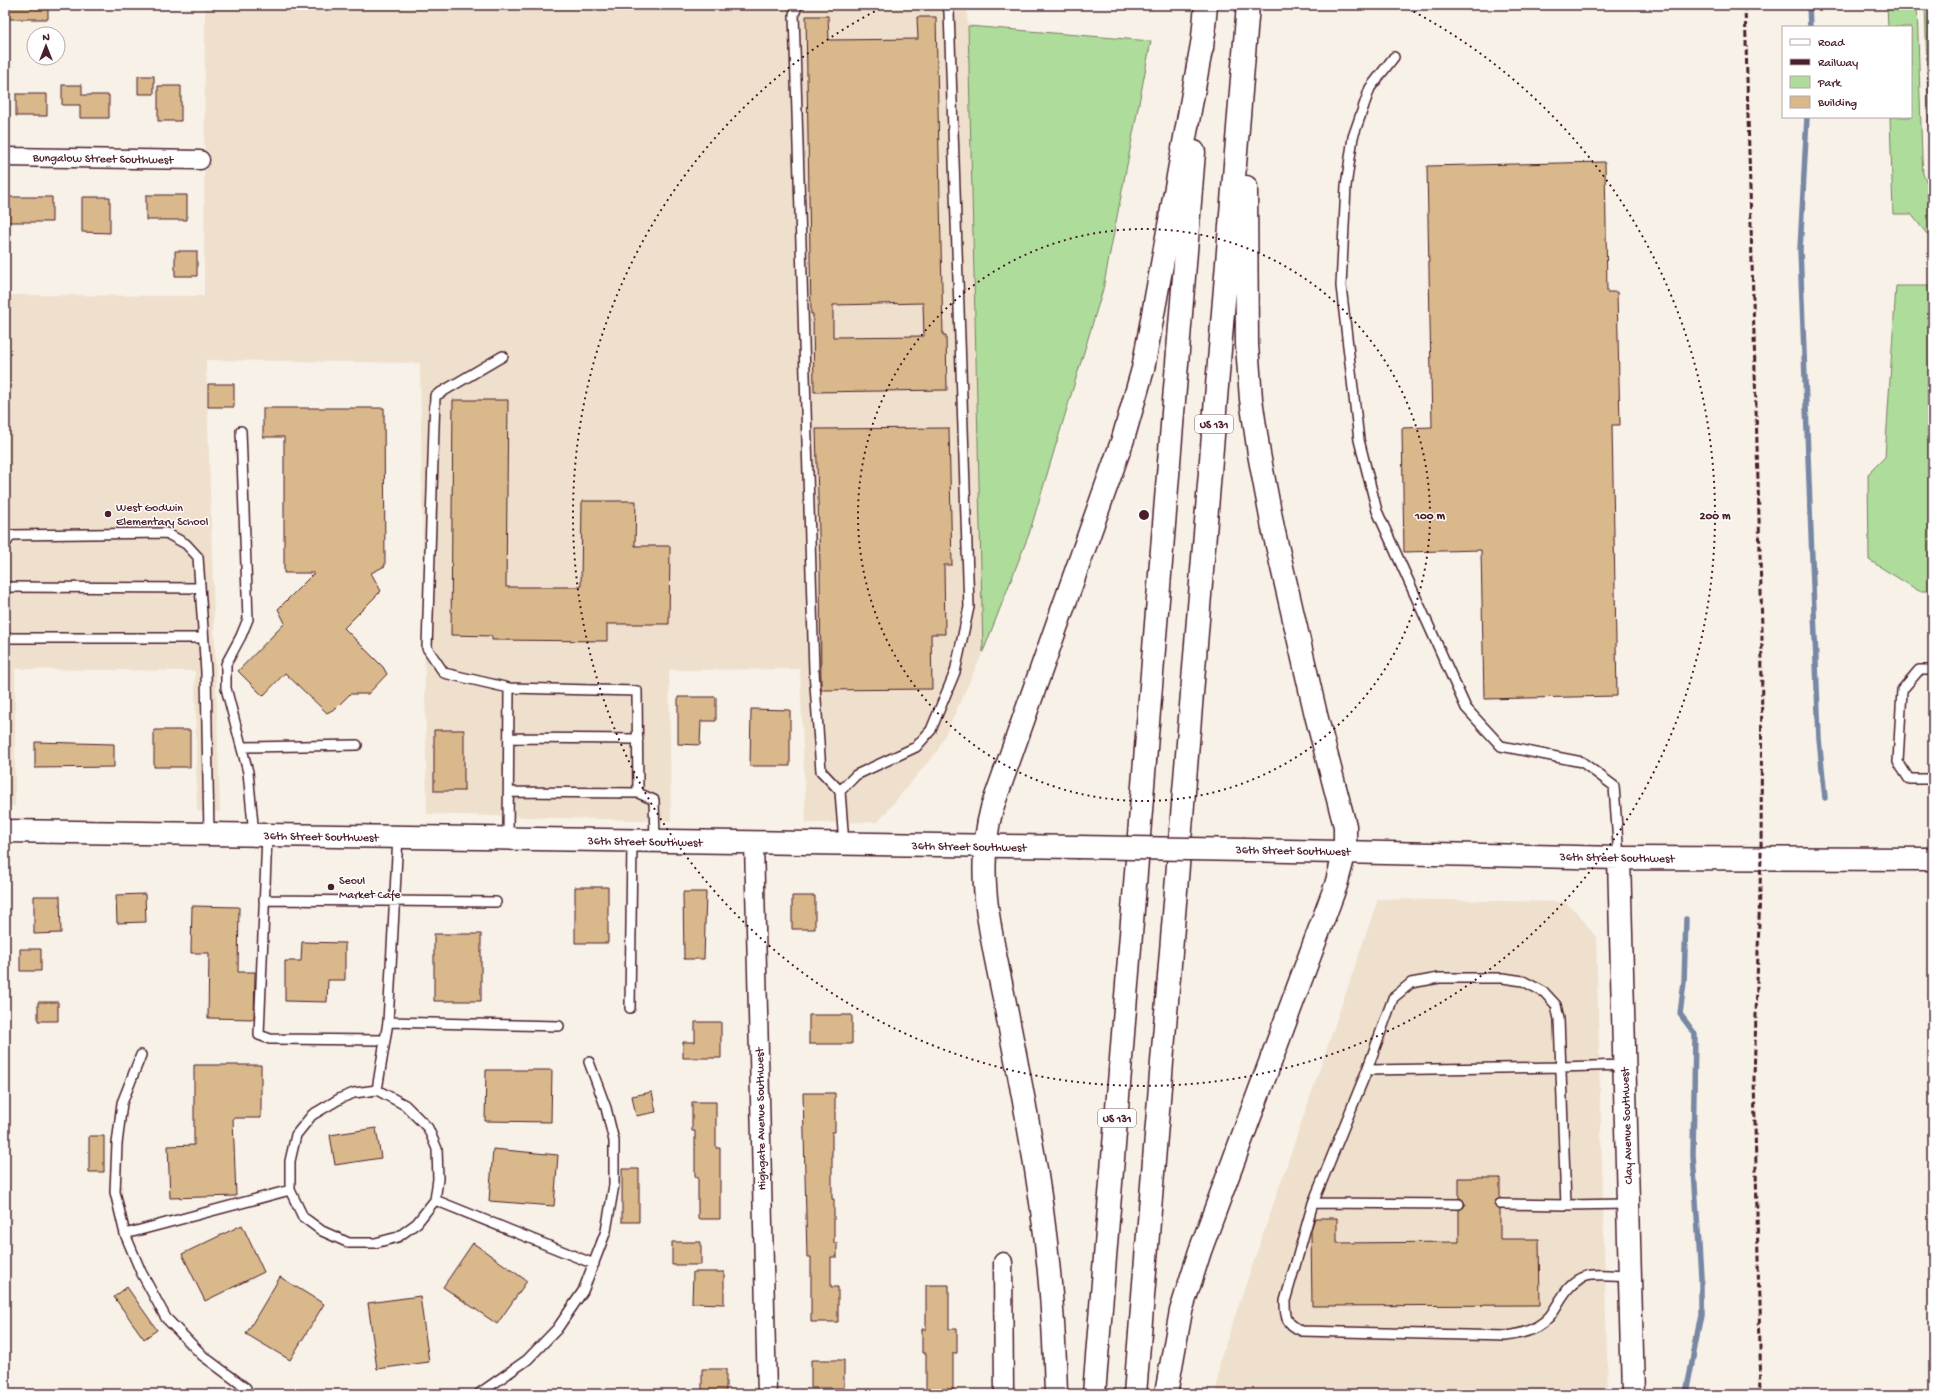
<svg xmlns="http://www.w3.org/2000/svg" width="1938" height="1399" font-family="'Gochi Hand',sans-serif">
  <rect width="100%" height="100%" fill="#f7f1e8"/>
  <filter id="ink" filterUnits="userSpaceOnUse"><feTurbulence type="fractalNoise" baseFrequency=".025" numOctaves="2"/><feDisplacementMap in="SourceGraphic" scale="8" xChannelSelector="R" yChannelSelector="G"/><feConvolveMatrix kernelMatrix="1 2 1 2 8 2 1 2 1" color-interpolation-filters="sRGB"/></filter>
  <g filter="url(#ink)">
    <path fill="#eee0cc" d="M205 5H967L983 652 938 750 878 822 806 823 800 669 669 670 671 821 427 814 420 363 206 360 220 812 197 811 195 671 15 669V806H5V295L204 296Z
      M1378 899 1564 902 1577 912 1596 937 1608 1394H1216L1220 1360Z"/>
    <path fill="#addc9b" stroke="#7c7e63" d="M1887 5H1917L1922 157 1923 174 1933 196V238L1927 234 1911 214H1893L1890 117H1911V27H1888Z
      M1925 5H1933V164H1930Z
      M968 26 1151 41 1103 289 1029 534 983 652Z
      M1896 286H1933V591H1919L1869 560 1868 474 1885 457Z"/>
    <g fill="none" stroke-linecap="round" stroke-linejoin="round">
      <path stroke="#7887a4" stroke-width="5.5" d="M1809 5 1810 27
        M1807 117 1800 250 1819 739 1825 798
        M1686 919 1684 982 1680 1014 1695 1034 1693 1155 1701 1276V1315L1686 1394"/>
    </g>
    <path fill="#d9b88b" stroke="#4a1f2b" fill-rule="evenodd" d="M5 5H48V19H5Z
      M806 16H828L829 40 918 39 917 17H936L943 335H946L947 390 814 392 813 314H811ZM923 303 924 336 833 337V305Z
      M138 76H154V94H138Z
      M62 85H82V95H109V118H80V105H62Z
      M158 86H181V121H158Z
      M16 94H47V116H16Z
      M1605 162 1607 292H1617L1620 425H1612L1617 696 1484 699 1481 550 1404 552 1402 428 1432 427 1427 166Z
      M146 195H187V220H146Z
      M5 197H52V222H5Z
      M82 197H110V233L82 232Z
      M175 251H197V276H175Z
      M208 384H234V407H208Z
      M453 400H508L506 587H581L582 501H636L635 546H670L669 624H607V641L492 640V636L451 635Z
      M263 408H384L385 566 371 573 381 591 344 628 383 667 387 674 368 694H350L336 708 327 713 285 673 263 696 238 671 285 623 278 609 314 573H284V437H263Z
      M949 428 952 565H944L945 634H931L932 689 821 690 820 567 816 429Z
      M678 697H716V721H701L700 745 678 744Z
      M751 709 790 710V766H750Z
      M154 730H190V767H154Z
      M434 730H464V791H434Z
      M35 742 114 744V767L35 768Z
      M575 887H608V943H575Z
      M683 892H706L704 959H684Z
      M145 894 146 922 117 923 116 895Z
      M34 896H60L61 933 34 934Z
      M792 896H815V929H792Z
      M192 906 239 907 238 972H255L254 1019 208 1018 209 953H191Z
      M434 934H481V1001H434Z
      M302 942 345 943V980H328L327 1002 285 1001V961H301Z
      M20 949H41V971H20Z
      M38 1002H58V1021H38Z
      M809 1015H852V1044H809Z
      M695 1022H721V1058H683V1042H695Z
      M194 1065H261V1118H233L236 1196 170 1198 168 1146 194 1145Z
      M486 1070H552L551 1122 485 1121Z
      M652 1092 656 1112 636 1116 632 1096Z
      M803 1093H835V1132H832V1199H834V1243H837V1257H831V1287H838V1322H811V1257H807Z
      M692 1102H716V1148H720V1219H698V1177H695V1131H692Z
      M376 1128 381 1158 335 1165 330 1135Z
      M89 1136H104V1172H89Z
      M493 1149 558 1155 554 1206 489 1201Z
      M622 1169H639V1222H622Z
      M1459 1178H1500V1198L1495 1201 1494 1204 1497 1209 1500 1210V1239H1539L1540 1305 1312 1306 1311 1230 1315 1218H1337V1243L1459 1242V1210L1464 1207 1465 1204 1462 1199 1459 1198Z
      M242 1225 264 1272 205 1301 182 1254Z
      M672 1242H701V1265H672Z
      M473 1243 527 1281 497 1324 443 1287Z
      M693 1272H724V1304L692 1303Z
      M280 1277 324 1304 290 1360 246 1334Z
      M926 1285H949V1329H957V1353H953V1394H926V1353H922V1329H926Z
      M127 1287 157 1330 144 1339 114 1297Z
      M420 1296 429 1362 377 1369 368 1303Z
      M811 1360H844V1388H811Z
      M702 1369H726V1392H702Z"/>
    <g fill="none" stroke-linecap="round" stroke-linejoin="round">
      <g stroke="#4a1f2b" stroke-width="12">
        <path id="service" d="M798 5 794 14 814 671 821 771 840 791 844 844
          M1394 57 1370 88 1353 137 1346 186 1341 286 1359 440 1377 511 1466 708 1501 746 1582 762 1614 786 1619 858
          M503 356 435 396 427 648 444 673 509 688 637 691 638 793
          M241 431 248 619 241 636 226 664V688L248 772 254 835
          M5 545 11 535 166 533 186 544 198 557 206 672 209 834
          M5 587 200 588
          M5 638H203
          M1933 670H1919L1902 690 1898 762 1909 779H1933
          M509 738 638 739
          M242 747 357 745
          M840 791 856 775 916 747 931 730 955 672 969 607 949 11 947 5
          M509 792 638 793 654 800 655 840
          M267 835 259 1035 270 1039 385 1040
          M508 839 509 688
          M264 900 496 902
          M630 1008 632 841
          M388 1022 559 1026
          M141 1055 122 1103 117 1144 115 1192 125 1234 141 1272 166 1318 203 1356 246 1388
          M1624 1065 1561 1067 1367 1070 1313 1203 1285 1301C1285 1318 1286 1324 1302 1331L1506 1336C1522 1334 1539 1329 1550 1316 1561 1301 1567 1282 1587 1276 1599 1273 1617 1276 1630 1276
          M1367 1070 1393 998 1411 983 1439 978H1503L1523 981 1544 992 1556 1005 1559 1019 1566 1205 1628 1204
          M377 1090 405 1105 428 1128 437 1149 438 1179 435 1200 417 1223 398 1237 375 1243H349L322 1231 303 1217 290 1190V1161L296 1135 312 1115 341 1098 354 1093 377 1090 388 1022 398 837
          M435 1200 594 1264
          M1313 1203 1459 1204
          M1500 1204 1566 1205
          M125 1234 290 1190
          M480 1393 527 1360 557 1329 583 1291 606 1231 614 1185V1141L606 1108 589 1062"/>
      </g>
      <g stroke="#4a1f2b" stroke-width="21">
        <path id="minor" d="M5 157 200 160
          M754 843 767 1394
          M1003 1262 1004 1394"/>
      </g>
      <g stroke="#4a1f2b" stroke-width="25">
        <path id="tertiary" d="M5 831 1077 847
          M1245 850 1619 858 1933 859
          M1619 858 1633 1394"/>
      </g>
      <g stroke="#4a1f2b" stroke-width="25">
        <path id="motorway" d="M1202 48 1206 5
          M1056 1394C1054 1308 1046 1220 1030 1135 1022 1088 1012 1040 1003 993 990 931 975 871 992 808L1123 439 1143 369 1204 33
          M1094 1394 1194 152
          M1135 1394 1248 5
          M1166 1394 1181 1311 1200 1251 1336 885 1345 851V826L1316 715 1273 528 1259 454 1251 399 1247 345 1246 187"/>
      </g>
      <use href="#service" stroke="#fff" stroke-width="9"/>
      <use href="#minor" stroke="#fff" stroke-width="18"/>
      <use href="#tertiary" stroke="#fff" stroke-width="22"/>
      <use href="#motorway" stroke="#fff" stroke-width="22"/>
      <path stroke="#4a1f2b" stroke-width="3" stroke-dasharray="6 3" stroke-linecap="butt" d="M1745 5 1762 628 1761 857 1754 1078 1761 1394"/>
      <g stroke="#4a1f2b" stroke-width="25" stroke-linecap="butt">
        <path id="tertiary-bridge" d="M1077 847 1245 850"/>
      </g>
      <use href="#tertiary-bridge" stroke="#fff" stroke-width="22"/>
    </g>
  </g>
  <g fill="none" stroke="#4a1f2b" stroke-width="2" stroke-dasharray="2 4">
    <circle cx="1144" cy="515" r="286"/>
    <path d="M1403 6A571 571 0 1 1 885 6"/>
  </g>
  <g fill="#4a1f2b" stroke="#fff" stroke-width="1.5">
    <circle cx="108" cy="514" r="4"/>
    <circle cx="331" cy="887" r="4"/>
  </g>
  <g text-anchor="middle" stroke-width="3" stroke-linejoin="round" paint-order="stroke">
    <g fill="#fff" stroke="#80626b" stroke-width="1">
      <rect x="1195" y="415" width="38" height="18" rx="3"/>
      <rect x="1098" y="1109" width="38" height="18" rx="3"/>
    </g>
    <g font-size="11" font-weight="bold" fill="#4a1f2b">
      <text x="1214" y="428">US 131</text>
      <text x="1117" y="1122">US 131</text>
    </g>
    <g font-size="12" fill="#4a1f2b" stroke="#fff">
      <text transform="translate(103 158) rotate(1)" y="4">Bungalow Street Southwest</text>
      <text transform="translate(321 836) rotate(1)" y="4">36th Street Southwest</text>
      <text transform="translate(645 841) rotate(1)" y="4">36th Street Southwest</text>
      <text transform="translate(969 846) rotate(1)" y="4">36th Street Southwest</text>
      <text transform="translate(1293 850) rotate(1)" y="4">36th Street Southwest</text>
      <text transform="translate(1617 857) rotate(1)" y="4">36th Street Southwest</text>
      <text transform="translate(760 1119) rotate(-91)" y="4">Highgate Avenue Southwest</text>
      <text transform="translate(1626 1126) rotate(-92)" y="4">Clay Avenue Southwest</text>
    </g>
    <g font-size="12" fill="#4a1f2b" stroke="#fff" text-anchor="start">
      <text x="116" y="511">West Godwin<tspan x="116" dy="14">Elementary School</tspan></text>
      <text x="339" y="884">Seoul<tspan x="339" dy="14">Market Cafe</tspan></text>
    </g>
  </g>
  <circle cx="1144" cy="515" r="6" fill="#4a1f2b" stroke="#fff" stroke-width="2"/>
  <g font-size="12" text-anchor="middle" font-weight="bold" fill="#4a1f2b" stroke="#fff" stroke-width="3" stroke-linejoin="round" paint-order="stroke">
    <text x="1430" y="519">100 m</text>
    <text x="1715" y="519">200 m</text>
  </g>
  <rect width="1938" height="1399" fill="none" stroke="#fff" stroke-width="20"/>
  <rect x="10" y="10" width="1918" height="1379" fill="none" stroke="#4a1f2b" stroke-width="1.5" filter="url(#ink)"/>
  <rect x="1782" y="26" width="130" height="92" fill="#ffffff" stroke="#b7a5aa"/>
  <rect x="1790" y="39" width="20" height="6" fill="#ffffff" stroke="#b7a5aa"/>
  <text x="1818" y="46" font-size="12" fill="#4a1f2b">Road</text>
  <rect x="1790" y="59" width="20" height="6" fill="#4a1f2b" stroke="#b7a5aa"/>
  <text x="1818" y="66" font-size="12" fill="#4a1f2b">Railway</text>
  <rect x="1790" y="76" width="20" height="12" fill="#addc9b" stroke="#b7a5aa"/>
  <text x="1818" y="86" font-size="12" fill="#4a1f2b">Park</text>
  <rect x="1790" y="96" width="20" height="12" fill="#d9b88b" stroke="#b7a5aa"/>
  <text x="1818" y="106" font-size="12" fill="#4a1f2b">Building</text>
  <g transform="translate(46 46)"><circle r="19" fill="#ffffff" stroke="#b7a5aa"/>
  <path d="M0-3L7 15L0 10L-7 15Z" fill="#4a1f2b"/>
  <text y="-6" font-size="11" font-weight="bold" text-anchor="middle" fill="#4a1f2b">N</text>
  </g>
</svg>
